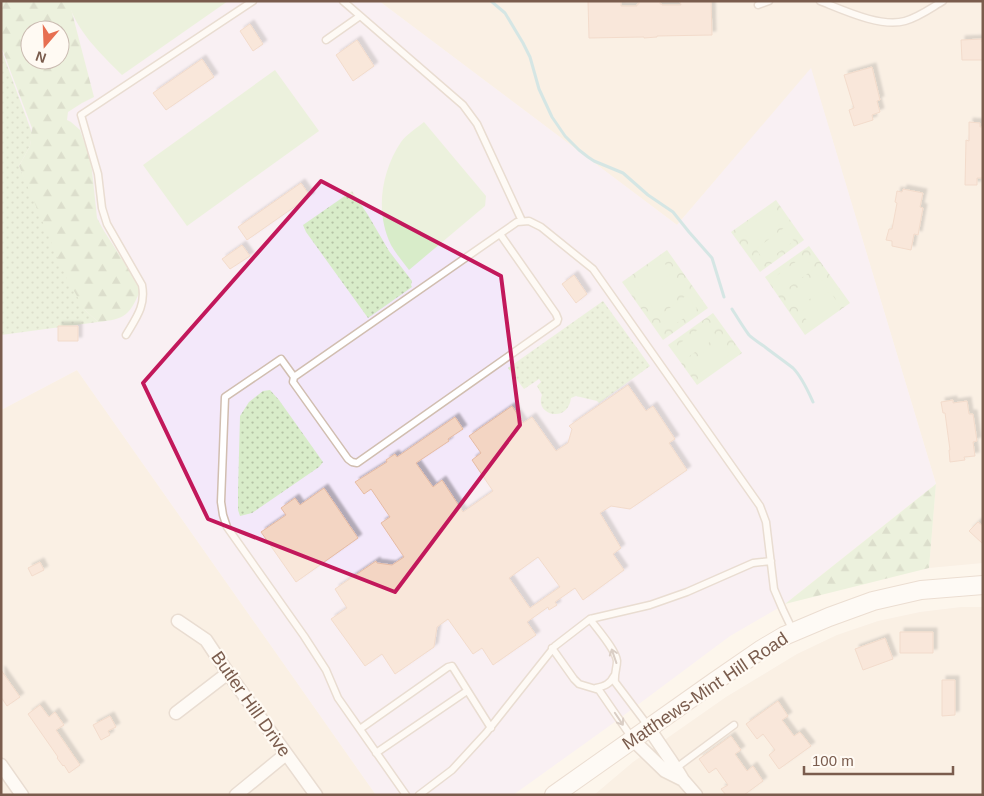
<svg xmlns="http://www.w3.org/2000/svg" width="984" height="796" font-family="Helvetica,sans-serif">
  <defs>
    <pattern id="grass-dots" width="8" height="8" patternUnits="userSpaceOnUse" patternTransform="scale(1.25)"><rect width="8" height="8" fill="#d8ecc9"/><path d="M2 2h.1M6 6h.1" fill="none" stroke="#b4c2a5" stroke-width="1.8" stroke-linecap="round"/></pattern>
    <pattern id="forest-firs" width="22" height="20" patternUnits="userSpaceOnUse" patternTransform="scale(1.25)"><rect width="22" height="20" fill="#d8ecc9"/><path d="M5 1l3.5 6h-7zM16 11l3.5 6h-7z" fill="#b4c2a5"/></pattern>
    <pattern id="park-crowns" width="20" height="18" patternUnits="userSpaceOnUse" patternTransform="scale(1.25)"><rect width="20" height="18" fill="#d8ecc9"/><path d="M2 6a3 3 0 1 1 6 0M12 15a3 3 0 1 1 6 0" fill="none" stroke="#b4c2a5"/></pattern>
    <filter id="shadow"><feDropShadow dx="4" dy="-4" stdDeviation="1" flood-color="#0004"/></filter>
  </defs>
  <rect width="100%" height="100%" fill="#fdf6ec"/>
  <path fill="#f5e8da" d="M379 1H983V563L929 568 936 484 811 69 677 225Z
    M77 370 376 795H1V410Z
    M961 607H983V795H594L633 762 726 697 797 654 837 635 878 621 920 612Z"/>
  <path fill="#f3e8fa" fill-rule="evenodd" d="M1 1H379L677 225 811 68 936 484 785 604 730 636 612 724 513 795H376L77 370 1 410ZM30 30H60V60H30Z"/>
  <path fill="url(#grass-dots)" d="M1 49 32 133 30 146 19 166 85 310 98 322 1 335Z
    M352 191 368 215 389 251 412 281 411 285 412 287 368 318 306 232 303 225Z
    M603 301 650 366 599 403 597 401 576 396 571 398C568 424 534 415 542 395L537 386 541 382 539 379 524 389 508 368Z
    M270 390 279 400 323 462 319 467 252 513 240 516 238 510V491L240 416 249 402 263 391Z"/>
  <path fill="url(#forest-firs)" fill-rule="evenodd" d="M1 1H69L94 97 82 103 68 112 67 120 71 122 80 130 91 161 97 218 104 231 133 276 140 291C129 316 125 319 98 322L85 310 66 277 19 166 30 146 32 128 1 46ZM30 30H60V60H30Z
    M936 484 929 568 785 604Z"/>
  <path fill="url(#park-crowns)" d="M776 200 804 240 760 272 731 232Z
    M809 246 850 303 805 335 765 277Z
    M667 250 708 308 663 340 622 282Z
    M713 313 742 353 697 385 668 345Z"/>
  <path fill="#d8ecc9" d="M68 1H228L122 75C101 54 76 31 68 1Z
    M275 70 319 131 187 226 143 165Z
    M424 122 486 196 485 206 409 270C403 262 396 254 391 245 375 212 381 172 401 142 407 134 417 128 424 122Z
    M772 210 781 223 752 244 743 231Z
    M784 228 794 241 765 262 756 249Z
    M804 256 814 269 785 290 776 276Z
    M662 260 672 273 643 294 633 281Z
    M817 274 827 287 798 307 788 294Z
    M675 278 685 291 656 312 646 298Z
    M830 291 839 305 810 325 801 312Z
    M687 295 697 309 668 329 659 316Z
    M707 323 717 337 688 357 679 344Z
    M720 341 730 354 701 375 691 361Z"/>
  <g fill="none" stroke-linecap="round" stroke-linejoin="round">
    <path stroke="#a5d3da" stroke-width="3" d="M491 1 505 13 523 43 530 57 539 89 552 117 565 136 579 150 588 157 594 161 623 173 648 195 673 212 689 232 712 258 724 297
      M732 309C737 317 743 327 749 335 754 340 760 343 765 347 774 354 784 361 793 368 802 377 808 391 813 402"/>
  </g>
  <path fill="#f3d5c3" stroke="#e6bba3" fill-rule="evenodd" filter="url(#shadow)" d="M588 1H621V6H637V4H639V1H660V4H662V5H681L680 1H711L712 35 657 36V37L644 38V37L589 38Z
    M250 24 263 44 253 51 240 31Z
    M982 39V42H983V60H962L961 40Z
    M357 40 374 66 353 81 336 55Z
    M202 59 214 77 166 110 153 93Z
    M872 67 880 100 877 101 880 112 872 115 873 120 854 126 849 110 854 108 844 75Z
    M969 122 980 123V127H983V178H977V185H965L966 140 969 141Z
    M301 183 310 196 247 240 238 227Z
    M903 189 923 193 920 207 923 208 918 235 914 234 911 250 892 246V241L886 240 889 229H892L897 203 895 202 897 191 902 192Z
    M242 245 250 256 230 269 222 259Z
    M574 275 587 294 576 303 562 284Z
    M58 326H78V341H58Z
    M628 385 646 411 653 406 675 439 669 443 687 470 630 509 611 506 600 513 621 548 613 554 624 570 583 600 575 588 555 602 557 605 549 610 548 607 527 622 536 635 493 665 482 648 473 654 448 619 437 627 434 647 395 674 382 654 365 666 331 619 347 608 335 589 376 561 377 563 392 565 404 557 381 523 390 517 371 489 364 494 355 482 387 462 386 460 395 454 397 457 455 417 463 429 448 439 449 441 416 463 433 487 442 480 463 512 493 491 472 460 481 453 469 436 512 406 523 423 532 417 556 451 568 443 572 429 569 426ZM538 557 560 587 530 608 509 578Z
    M953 400V403L967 401 969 414H973L977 441 973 442 975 456 964 457 965 460 950 462 949 450H950L945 413H943L941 402Z
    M324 488 358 538 296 582 261 532 286 515 281 508 295 498 300 505Z
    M978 522 983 526V544L969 531Z
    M40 562 44 570 32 576 28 568Z
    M900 632H933V653H900Z
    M885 638 893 659 863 670 855 649Z
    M1 670 20 697 7 706 1 697Z
    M942 680H955V715L942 716Z
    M778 701 788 716 782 720 794 736 800 732 811 746 779 769 769 755 775 750 763 734 757 739 746 724Z
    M40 705 49 717 55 712 64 725 56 730 80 765 69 773 64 765 63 766 57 758 58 757 28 714Z
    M110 716 116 727 108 731 110 735 101 740 93 725Z
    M731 736 741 750 735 754 747 771 753 766 763 781 744 795H726L721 789 728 785 716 768 709 773 699 759Z"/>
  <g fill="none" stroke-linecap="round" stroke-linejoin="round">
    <g stroke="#d1beb0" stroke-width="9">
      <path id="lane" d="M343 1 463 105 477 124 522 221
        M820 1C843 10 881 28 905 21 919 17 931 8 943 1
        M758 5 769 1
        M326 40 360 16
        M126 335C136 318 146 306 142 285L107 224 102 208 98 174 81 115 253 1
        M294 377 293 382 348 459 352 462 357 463 557 322 558 319 556 314 500 234
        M590 619C597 629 616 650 617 661 617 668 614 674 615 682L649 727
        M552 648 574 679 579 684 599 690 632 738
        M596 688C605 686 610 684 614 676
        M360 729 448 667 452 666 491 728
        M376 753 467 691
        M676 768 734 725
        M406 795 338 698 326 670 304 636 227 527 223 515 221 502 225 397 281 359 294 377 517 222 529 221 541 227 593 269 760 506 766 522 774 589 783 610 793 631
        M419 795 452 770 486 733 555 646 590 619 650 605 687 592 753 563 771 561"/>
    </g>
    <g stroke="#d1beb0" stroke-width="15">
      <path id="street" d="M178 621 206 640 228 673 316 795
        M176 713 228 673
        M633 740 665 771 683 780C673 762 660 746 649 728
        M1 765 22 795
        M683 780 696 795
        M236 795 286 754"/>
    </g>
    <g stroke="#d6c0b0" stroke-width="20">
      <path id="secondary" d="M554 795 714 682 762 649 784 636 829 617 873 601 921 590 983 585"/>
    </g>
    <use href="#lane" stroke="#fff" stroke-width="6"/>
    <use href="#street" stroke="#fff" stroke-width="12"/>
    <use href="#secondary" stroke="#fff" stroke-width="18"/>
  </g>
  <defs><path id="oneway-shaft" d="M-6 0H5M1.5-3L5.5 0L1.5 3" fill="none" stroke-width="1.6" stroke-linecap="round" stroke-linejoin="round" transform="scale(1.25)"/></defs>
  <g stroke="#af9d94">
    <use href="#oneway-shaft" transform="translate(614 656) rotate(-109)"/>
    <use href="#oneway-shaft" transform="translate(619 719) rotate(56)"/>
  </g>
  <path d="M0 0H984V796H0ZM321 181 501 276 520 425 395 592 208 519 143 383Z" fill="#fdf6ec" fill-opacity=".55" fill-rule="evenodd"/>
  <path fill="none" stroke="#c2185b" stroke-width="4" stroke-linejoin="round" d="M321 181 501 276 520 425 395 592 208 519 143 383Z"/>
  <g text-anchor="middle" stroke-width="4.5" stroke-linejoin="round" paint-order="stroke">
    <g font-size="18" fill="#7a5c4d" stroke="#fffaf3">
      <text transform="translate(705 691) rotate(-34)" y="6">Matthews-Mint Hill Road</text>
      <text transform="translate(251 704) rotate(55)" y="6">Butler Hill Drive</text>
    </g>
  </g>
  <rect width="984" height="796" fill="none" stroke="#7a5c4d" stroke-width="5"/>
  <g transform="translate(45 45) rotate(199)"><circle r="24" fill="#fffaf3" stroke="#cabbb1"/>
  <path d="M0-4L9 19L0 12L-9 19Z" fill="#e76f51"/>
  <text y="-8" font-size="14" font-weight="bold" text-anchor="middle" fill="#7a5c4d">N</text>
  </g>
  <path d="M804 766v8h149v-8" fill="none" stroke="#7a5c4d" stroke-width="2.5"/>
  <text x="812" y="766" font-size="15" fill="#7a5c4d" stroke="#fffaf3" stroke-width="4" paint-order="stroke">100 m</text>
</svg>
